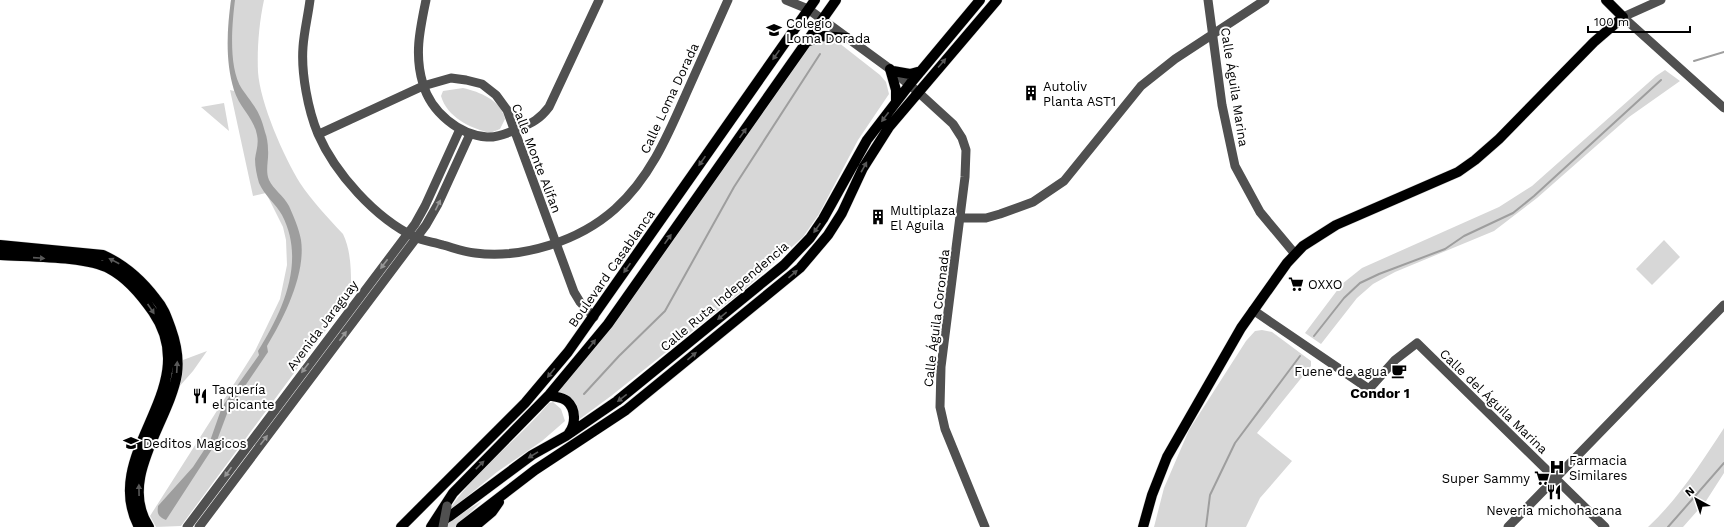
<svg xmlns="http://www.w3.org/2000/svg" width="1724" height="527" font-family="'Work Sans',sans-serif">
  <rect width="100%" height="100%" fill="#fff"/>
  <path fill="#d7d7d7" d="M231 0H264C259 23 257 49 258 72 260 103 284 157 300 183 312 201 328 218 343 234 352 253 351 275 351 296L181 526 156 527 150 516 255 351 280 299 287 265 286 240 283 227 266 193 253 196 230 90 234 91 228 35Z
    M834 39 880 75 886 82 889 94 858 140 819 214 803 237 745 289 611 396 577 421 566 395 555 391 811 42Z
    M1665 70 1680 81 1629 117 1537 198 1494 231 1395 272 1373 284 1357 298 1321 344 1305 333 1342 284 1362 268 1499 207 1532 186 1656 76Z
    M463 88C480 92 501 100 505 119L500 129 490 133C470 128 447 117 441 96L443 91Z
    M224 103 229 131 201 107Z
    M1664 240 1680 257 1652 285 1636 269Z
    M1262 330 1272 332 1311 361V366L1257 433 1292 461 1260 498 1246 527H1154L1164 488 1189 430 1246 341 1255 331Z
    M207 351 193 371 178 388 183 360Z
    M553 402 561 409 565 421 542 441 497 472 447 513C474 471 517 441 549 403Z
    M1724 428V473L1706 501 1683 527H1648C1679 498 1701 463 1724 428Z
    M482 501 456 527H439Z"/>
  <path fill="#9e9e9e" d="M231 0H235C232 24 228 68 242 89 254 106 260 111 265 132 267 137 268 144 268 150 269 159 265 171 269 180 273 189 284 196 289 206 294 217 299 229 301 240 306 274 284 318 267 346L268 352 228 411 216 443 166 520C158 516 157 514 158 506L193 467 210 441 222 407 259 355 258 351C283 311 306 261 282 215 276 204 264 195 259 183 257 176 255 167 255 159 256 151 259 144 257 135 254 118 239 107 234 90 225 61 227 29 231 0Z"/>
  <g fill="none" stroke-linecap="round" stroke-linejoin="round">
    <path stroke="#9e9e9e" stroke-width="2" d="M1694 61 1724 52
      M1314 336 1344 298 1360 283 1379 274 1445 249 1464 236 1513 213 1534 196 1661 80
      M584 394 619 356 665 311 734 187 820 54
      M1206 527 1210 495 1235 443 1300 356
      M1668 527 1724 463"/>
    <g stroke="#dbdbdb" stroke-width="11">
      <path id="major" d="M806 42 824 36 847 38
        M890 69 896 90V102
        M893 71 910 74 921 71
        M0 245 103 255C125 265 141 279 156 299 164 308 167 318 171 329 176 343 179 359 177 374 169 422 117 479 149 527
        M0 255C29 257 86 256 110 269 127 278 142 296 153 312 206 389 99 452 139 527
        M549 395C554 397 562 397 567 401 576 409 576 424 569 433
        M401 527 525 403 568 352 815 0
        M431 527 453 493 549 395 608 324 836 0
        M432 527 450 516 532 455 566 436 617 401 784 265 810 238 823 219 867 140 910 84 980 0
        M461 527 535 470 626 410 800 268 828 235 842 213 863 168 889 127 997 0
        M474 527 492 512 499 502
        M1143 527 1152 495 1167 457 1241 328 1287 263 1303 246 1336 225 1458 172 1475 160 1499 139 1594 42 1623 17 1606 0"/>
    </g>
    <path stroke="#505050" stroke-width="9" d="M310 0C308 16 304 32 303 47 301 73 308 110 318 134 335 173 375 218 415 237 423 241 434 242 443 245 454 248 464 252 475 253 523 259 579 241 615 209 650 178 668 135 686 94 700 63 714 31 728 0
      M426 0C420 29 414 55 423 84 431 112 459 135 487 137 497 138 511 132 520 128 532 123 540 119 549 107L599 0
      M786 0 808 9 890 69 918 92 953 124 962 138 966 150 965 177 941 367 940 407 945 429 985 527
      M1208 0 1222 105 1235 166 1260 212 1295 254
      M1661 0 1623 17 1724 108
      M319 134 423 86 451 78 466 80 482 84 496 95 507 110 574 292 580 302 594 317
      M961 218H986L1000 214 1033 202 1064 181 1141 86 1175 59 1265 0
      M1253 310 1369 389 1395 360 1417 343 1605 527
      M187 527 415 224 425 206 460 129
      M199 527 426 225 438 204 470 134
      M1508 527 1724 305"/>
    <use href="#major" stroke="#000" stroke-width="10"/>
    <path stroke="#505050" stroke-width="9" d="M443 527 447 506"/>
  </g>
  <defs><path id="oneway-solid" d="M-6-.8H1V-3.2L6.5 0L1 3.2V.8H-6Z"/></defs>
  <g fill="#595959">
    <use href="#oneway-solid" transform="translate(776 55) rotate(125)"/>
    <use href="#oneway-solid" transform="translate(942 63) rotate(-49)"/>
    <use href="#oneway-solid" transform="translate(885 117) rotate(127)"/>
    <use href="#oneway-solid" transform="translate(743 133) rotate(-55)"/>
    <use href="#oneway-solid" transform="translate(702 161) rotate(125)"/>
    <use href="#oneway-solid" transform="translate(864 167) rotate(-61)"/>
    <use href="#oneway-solid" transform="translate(817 228) rotate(125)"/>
    <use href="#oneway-solid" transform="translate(668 239) rotate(-55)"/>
    <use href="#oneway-solid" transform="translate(39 258) rotate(4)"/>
    <use href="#oneway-solid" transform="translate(114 261) rotate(-152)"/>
    <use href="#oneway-solid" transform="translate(627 268) rotate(125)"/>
    <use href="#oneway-solid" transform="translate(793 274) rotate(-41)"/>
    <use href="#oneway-solid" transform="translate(151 309) rotate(56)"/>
    <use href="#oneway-solid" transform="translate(722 316) rotate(141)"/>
    <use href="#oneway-solid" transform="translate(592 344) rotate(-52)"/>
    <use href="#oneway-solid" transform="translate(692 356) rotate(-40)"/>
    <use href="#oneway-solid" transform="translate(177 367) rotate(-87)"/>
    <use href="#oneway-solid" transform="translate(551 373) rotate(129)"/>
    <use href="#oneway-solid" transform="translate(622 398) rotate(142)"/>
    <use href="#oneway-solid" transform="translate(533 455) rotate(148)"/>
    <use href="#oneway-solid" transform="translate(480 465) rotate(-45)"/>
    <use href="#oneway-solid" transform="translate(139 490) rotate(-91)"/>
  </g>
  <g fill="#969696">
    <use href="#oneway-solid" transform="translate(438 205) rotate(-64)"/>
    <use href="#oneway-solid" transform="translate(384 264) rotate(127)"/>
    <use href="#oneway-solid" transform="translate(343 336) rotate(-53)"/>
    <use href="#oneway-solid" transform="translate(305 368) rotate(127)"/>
    <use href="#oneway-solid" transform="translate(264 440) rotate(-53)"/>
    <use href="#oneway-solid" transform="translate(228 472) rotate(126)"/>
  </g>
  <defs>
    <g id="school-bare" transform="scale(1.2)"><path d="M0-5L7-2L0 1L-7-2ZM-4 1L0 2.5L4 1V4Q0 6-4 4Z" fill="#000" stroke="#fff" stroke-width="2.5" paint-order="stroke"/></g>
    <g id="building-bare" transform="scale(1.2)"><path d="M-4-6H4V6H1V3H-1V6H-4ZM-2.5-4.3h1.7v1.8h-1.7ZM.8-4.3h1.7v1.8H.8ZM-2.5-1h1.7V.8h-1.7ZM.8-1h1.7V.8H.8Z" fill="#000" stroke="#fff" stroke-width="2.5" paint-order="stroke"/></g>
    <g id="supermarket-bare" transform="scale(1.2)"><path d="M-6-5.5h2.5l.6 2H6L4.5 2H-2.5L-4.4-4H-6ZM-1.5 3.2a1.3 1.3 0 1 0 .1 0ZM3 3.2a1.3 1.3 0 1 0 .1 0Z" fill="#000" stroke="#fff" stroke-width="2.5" paint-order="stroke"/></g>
    <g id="cafe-bare" transform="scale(1.2)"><path d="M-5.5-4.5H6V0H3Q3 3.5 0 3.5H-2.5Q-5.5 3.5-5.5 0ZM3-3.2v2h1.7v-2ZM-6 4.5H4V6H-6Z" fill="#000" stroke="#fff" stroke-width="2.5" paint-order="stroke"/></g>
    <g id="restaurant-bare" transform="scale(1.2)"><path d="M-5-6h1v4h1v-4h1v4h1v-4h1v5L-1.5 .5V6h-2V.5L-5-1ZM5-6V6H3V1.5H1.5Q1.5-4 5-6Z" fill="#000" stroke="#fff" stroke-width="2.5" paint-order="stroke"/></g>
    <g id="hospital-bare" transform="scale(1.2)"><path d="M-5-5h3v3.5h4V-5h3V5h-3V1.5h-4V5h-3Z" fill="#000" stroke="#fff" stroke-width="2.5" paint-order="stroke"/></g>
  </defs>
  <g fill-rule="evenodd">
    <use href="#school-bare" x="774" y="30"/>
    <use href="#building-bare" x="1031" y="93"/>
    <use href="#building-bare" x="878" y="217"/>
    <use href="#supermarket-bare" x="1296" y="284"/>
    <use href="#cafe-bare" x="1399" y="371"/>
    <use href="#restaurant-bare" x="200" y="396"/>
    <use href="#school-bare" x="131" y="443"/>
    <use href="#hospital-bare" x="1557" y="467"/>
    <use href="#supermarket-bare" x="1542" y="478"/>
    <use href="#restaurant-bare" x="1554" y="492"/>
  </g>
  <g text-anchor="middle" stroke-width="4" stroke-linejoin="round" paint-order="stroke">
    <g font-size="13" fill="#000" stroke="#fff" text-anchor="start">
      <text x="786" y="28">Colegio<tspan x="786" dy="15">Loma Dorada</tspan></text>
      <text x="1043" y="91">Autoliv<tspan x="1043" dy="15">Planta AST1</tspan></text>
      <text x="890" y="215">Multiplaza<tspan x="890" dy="15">El Aguila</tspan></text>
      <text x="1308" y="289">OXXO</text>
      <text x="1387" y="376" text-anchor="end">Fuene de agua</text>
      <text x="212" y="394">Taquería<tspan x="212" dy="15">el picante</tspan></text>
      <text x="143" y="448">Deditos Magicos</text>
      <text x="1569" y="465">Farmacia<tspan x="1569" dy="15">Similares</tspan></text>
      <text x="1530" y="483" text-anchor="end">Super Sammy</text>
      <text x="1554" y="515" text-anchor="middle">Neveria michohacana</text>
    </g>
    <g font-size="13" fill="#000" stroke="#fff">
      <text transform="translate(1235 87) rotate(81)" y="5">Calle Águila Marina</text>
      <text transform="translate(669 98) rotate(-65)" y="5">Calle Loma Dorada</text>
      <text transform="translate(537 158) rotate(69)" y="5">Calle Monte Alifan</text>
      <text transform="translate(611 268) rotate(-55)" y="5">Boulevard Casablanca</text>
      <text transform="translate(724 296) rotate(-40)" y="5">Calle Ruta Independencia</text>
      <text transform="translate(936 318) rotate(-83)" y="5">Calle Águila Coronada</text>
      <text transform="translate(322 325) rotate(-53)" y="5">Avenida Jaraguay</text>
      <text transform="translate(1494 401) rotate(44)" y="5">Calle del Águila Marina</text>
    </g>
    <g font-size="14" font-weight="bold" fill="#000" stroke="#fff">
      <text x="1380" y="398">Condor 1</text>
    </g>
  </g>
  <g transform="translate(1696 499) rotate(320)" stroke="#ffffff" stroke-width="3" paint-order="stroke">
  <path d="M0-3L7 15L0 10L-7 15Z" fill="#000000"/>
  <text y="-6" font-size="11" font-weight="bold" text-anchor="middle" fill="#000000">N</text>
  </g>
  <path d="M1588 26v6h102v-6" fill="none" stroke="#000000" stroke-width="2"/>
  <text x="1594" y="26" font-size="12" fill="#000000" stroke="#ffffff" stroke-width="3" paint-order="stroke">100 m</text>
</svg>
